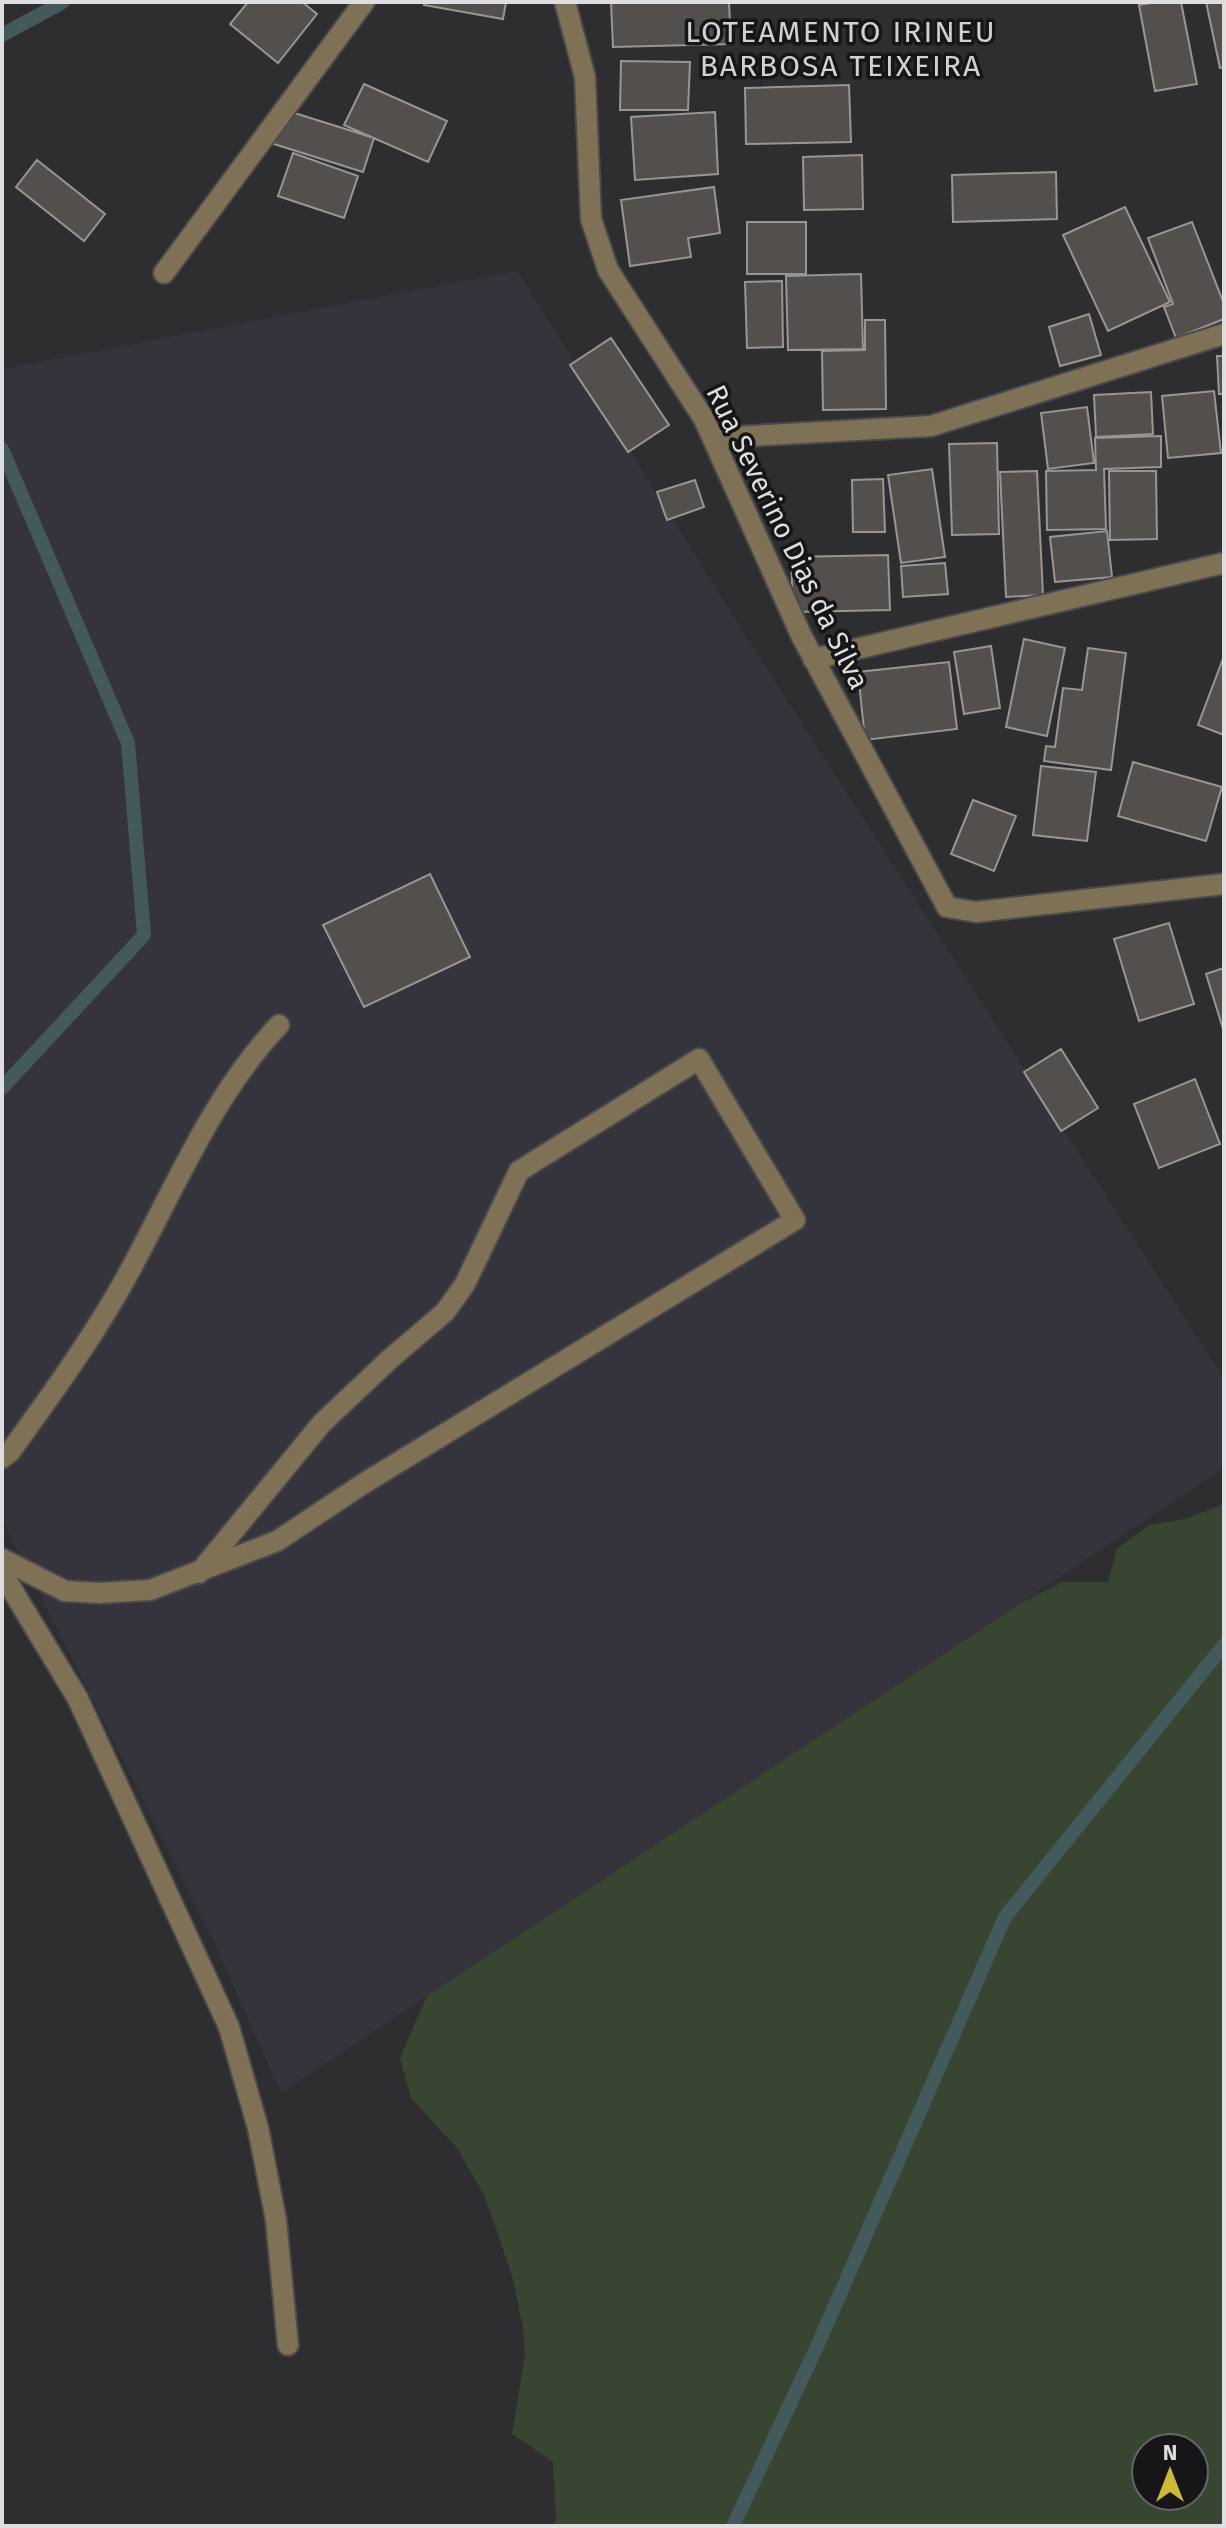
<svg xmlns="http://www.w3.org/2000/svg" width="1226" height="2528" font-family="'Fira Sans',sans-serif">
  <rect width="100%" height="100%" fill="#2e2e31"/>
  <path fill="#35343d" d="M517 271 743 632 1224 1379V1468L281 2093 211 1935 2 1519V369Z"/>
  <path fill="#384530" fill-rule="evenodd" d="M1224 1504V2526H550L556 2521 553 2462 512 2434 525 2354 523 2328 512 2275 484 2195 457 2148 411 2098 400 2058 427 1996 1021 1603 1062 1582H1108L1117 1549 1149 1525 1185 1519ZM1146 2448H1194V2496H1146Z"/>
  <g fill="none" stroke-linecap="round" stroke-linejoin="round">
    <path stroke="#43595b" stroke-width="14" d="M2 35 63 2
      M2 449 128 743 144 935 2 1088
      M733 2526 819 2342 1005 1917 1224 1645"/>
  </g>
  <path fill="#524f4c" stroke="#999592" stroke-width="2" d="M248 2H302L317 14 278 63 230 24Z
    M425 2H506L503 19 424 5Z
    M611 2H729L731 44 613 47Z
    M1156 2H1181L1197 84 1155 91 1139 5Z
    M1206 2H1224V67L1220 68Z
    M621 61 690 62 688 110H620Z
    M364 84 447 121 428 162 344 125Z
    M849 85 851 142 746 144 745 88Z
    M285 110 374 138 363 172 274 144Z
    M715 112 718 174 635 180 631 117Z
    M293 153 358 176 344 218 278 196Z
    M862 155 863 209 804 210 803 157Z
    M37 160 105 214 84 241 16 187Z
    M1056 172 1057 219 953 222 952 175Z
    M714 187 720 233 688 238 691 257 630 266 621 200Z
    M1125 207 1170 302 1108 331 1063 235Z
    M747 222H806V274H747Z
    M1192 222 1224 304V319L1176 338 1164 307 1173 304 1148 238Z
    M861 274 863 349 788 350 786 276Z
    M782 281 783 347 747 348 745 282Z
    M1089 314 1101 355 1060 366 1049 327Z
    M865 320H885L886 409 823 410 822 351 865 350Z
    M611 338 669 425 628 452 570 365Z
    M1217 356H1224V394H1219Z
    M1214 391 1221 453 1168 458 1162 396Z
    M1151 392 1153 434 1096 437 1094 395Z
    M1087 407 1094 463 1048 469 1041 413Z
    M1161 436V467L1104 469 1106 529 1047 530 1046 471 1096 470 1095 438Z
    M997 443 999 534 952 535 949 444Z
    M932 469 945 557 901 563 888 475Z
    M1037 471 1043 595 1006 597 1000 472Z
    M1109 471H1156L1157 539 1110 540Z
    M883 479 885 532H853L852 480Z
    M695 480 704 507 667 520 657 492Z
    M1107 531 1112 577 1055 582 1050 537Z
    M888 555 890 610 793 612 791 557Z
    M945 563 948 594 903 597 901 566Z
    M1024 639 1065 648 1047 736 1006 727Z
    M991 646 1000 708 964 714 954 652Z
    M1088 648 1126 653 1111 770 1044 761 1046 746 1055 747 1063 688 1082 690Z
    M1224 656V735L1198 725Z
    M949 662 957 729 865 740 858 672Z
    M1133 762 1222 787 1206 841 1118 816Z
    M1041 766 1096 772 1087 841 1033 835Z
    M973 800 1016 816 994 871 951 854Z
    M430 874 470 957 364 1007 323 925Z
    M1169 923 1194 1004 1139 1021 1114 939Z
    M1224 968V1032L1206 974Z
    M1061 1049 1098 1108 1061 1131 1024 1072Z
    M1195 1079 1220 1144 1159 1168 1134 1104Z"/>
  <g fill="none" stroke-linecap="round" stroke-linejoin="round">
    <g stroke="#4a4a4d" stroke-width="24">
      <path id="minor" d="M565 2 585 77 591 219 608 270 704 419 801 635 947 907 976 912 1224 884
        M164 273 364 2
        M713 438 931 426 1224 334
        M813 659 1224 563
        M2 1458 10 1452C49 1398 89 1343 122 1285 171 1198 209 1099 279 1025
        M2 1559 65 1591 99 1593 150 1590 277 1541 366 1482 795 1220 699 1059 519 1171 465 1284 445 1312 390 1359 322 1423 199 1573
        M2 1573 78 1699 229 2027 258 2128 276 2220 288 2345"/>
    </g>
    <use href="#minor" stroke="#7f7155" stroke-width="20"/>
  </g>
  <g text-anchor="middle" stroke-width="7" stroke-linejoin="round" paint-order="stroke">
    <g font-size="28" fill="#dedde0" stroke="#161618">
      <text transform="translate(788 537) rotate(64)" y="10">Rua Severino Dias da Silva</text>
    </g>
    <g font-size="30" letter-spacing="2" fill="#d1d0d5" stroke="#161618">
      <text x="841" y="42">LOTEAMENTO IRINEU<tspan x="841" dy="34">BARBOSA TEIXEIRA</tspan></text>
    </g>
  </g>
  <rect width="1226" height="2528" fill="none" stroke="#dedde0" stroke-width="8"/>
  <g transform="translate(1170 2472)"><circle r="38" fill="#161618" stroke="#666668" stroke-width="2"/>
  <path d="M0-6L14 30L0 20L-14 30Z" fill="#ccb939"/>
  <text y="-12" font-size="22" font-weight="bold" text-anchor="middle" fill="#dedde0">N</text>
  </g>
</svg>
